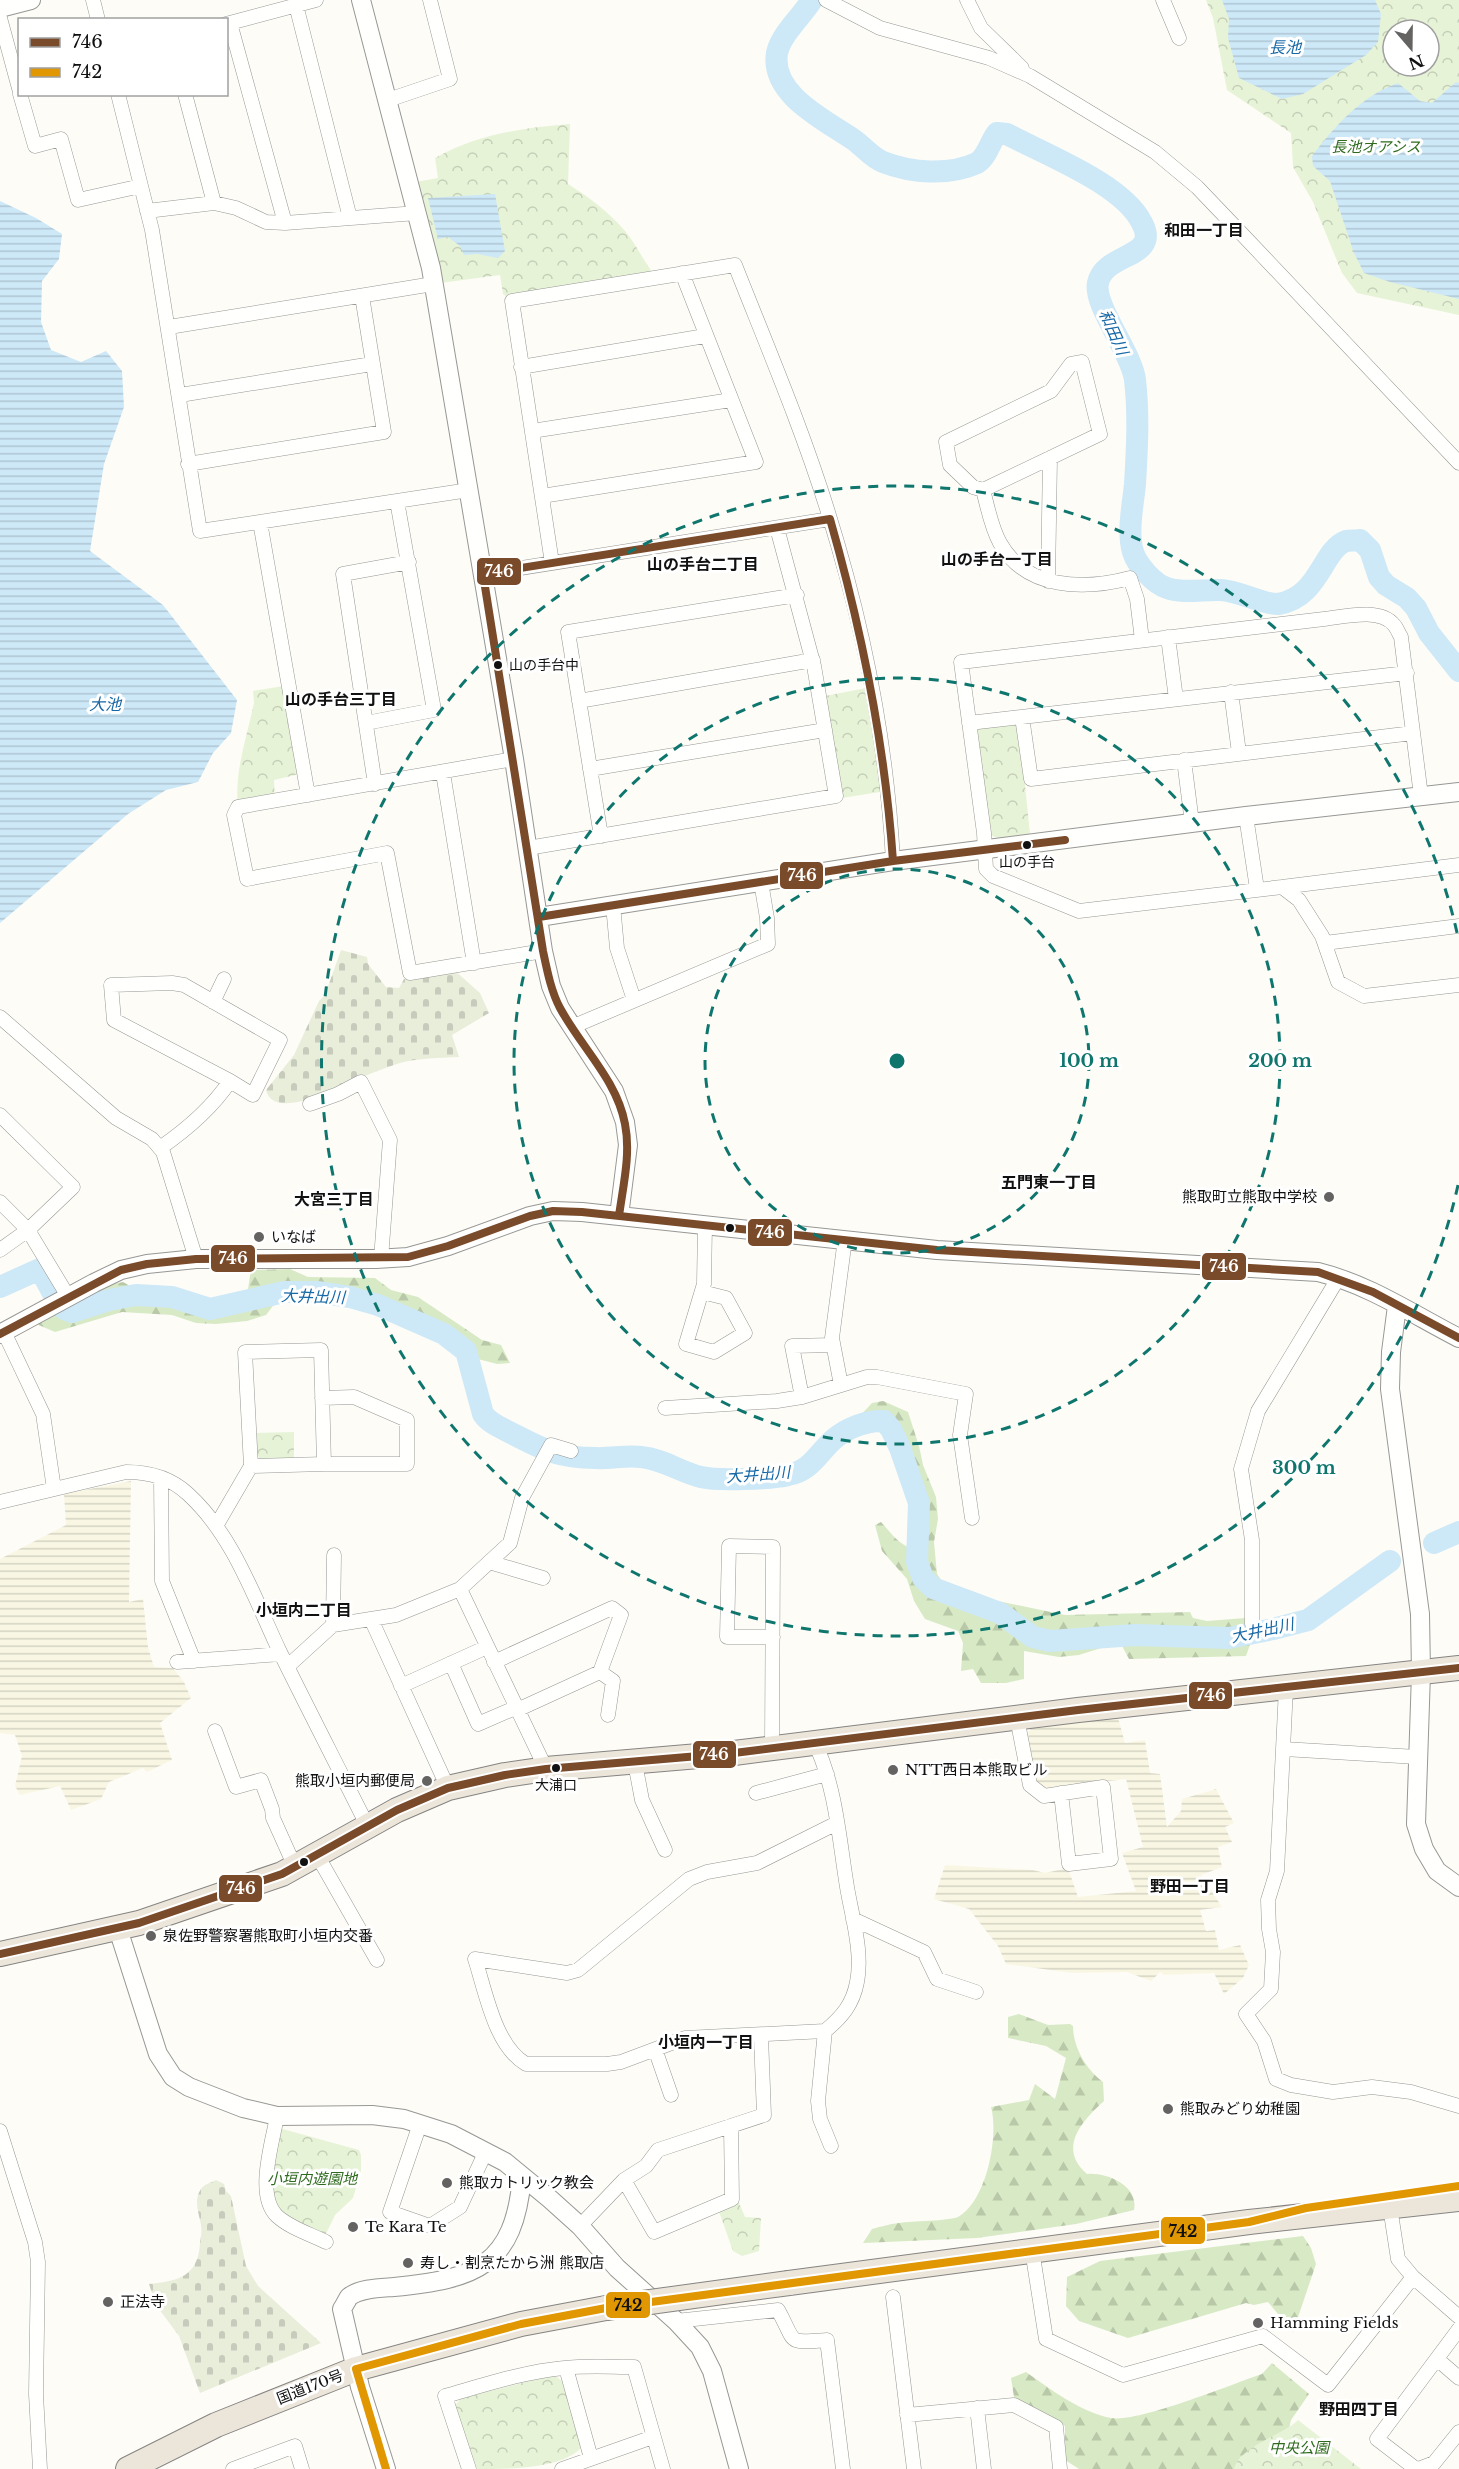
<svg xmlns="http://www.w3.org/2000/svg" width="1459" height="2469" font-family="'Libre Baskerville','Noto Sans JP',serif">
  <defs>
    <pattern id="farmland-rules" width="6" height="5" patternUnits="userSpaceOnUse" patternTransform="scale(1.5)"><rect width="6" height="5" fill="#f9f7e4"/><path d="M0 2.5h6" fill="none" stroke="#d4d3c3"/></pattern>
    <pattern id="forest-firs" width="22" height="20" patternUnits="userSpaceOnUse" patternTransform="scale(1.5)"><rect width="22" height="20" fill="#d8eac5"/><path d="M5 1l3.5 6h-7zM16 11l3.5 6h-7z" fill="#b8c8a8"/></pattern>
    <pattern id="cemetery-stones" width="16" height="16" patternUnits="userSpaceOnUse" patternTransform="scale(1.5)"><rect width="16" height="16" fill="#e9eedb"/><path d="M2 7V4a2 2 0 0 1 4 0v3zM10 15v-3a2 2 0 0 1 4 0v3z" fill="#c7cbbb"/></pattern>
    <pattern id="park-crowns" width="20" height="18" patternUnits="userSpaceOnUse" patternTransform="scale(1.5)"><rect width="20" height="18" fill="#e7f3d7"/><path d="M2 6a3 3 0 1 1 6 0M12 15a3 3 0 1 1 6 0" fill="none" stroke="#c5cfb8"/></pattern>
    <pattern id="water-rules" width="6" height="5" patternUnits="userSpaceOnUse" patternTransform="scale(1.5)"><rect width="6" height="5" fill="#cde8f7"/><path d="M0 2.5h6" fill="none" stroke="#afc6d3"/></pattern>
  </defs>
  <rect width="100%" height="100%" fill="#fdfcf7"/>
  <path fill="url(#farmland-rules)" d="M131 1481 129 1602 143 1599 148 1647 154 1667 173 1668 184 1682 191 1698 160 1723 172 1760 147 1772 143 1768 109 1782 101 1799 71 1810 60 1786 20 1795 15 1786 22 1756 15 1735 0 1733V1559L66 1525 64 1494Z
    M1117 1714 1125 1743 1145 1740 1150 1773 1160 1774 1167 1827 1181 1811 1182 1799 1216 1789 1234 1823 1225 1827 1232 1842 1218 1847 1222 1867 1201 1875 1222 1907 1200 1910 1206 1931 1215 1930 1219 1950 1240 1945 1249 1965 1243 1978 1224 1994 1214 1973 1164 1975 1160 1972 1151 1981 1127 1972 1072 1973 1006 1964 998 1946 969 1909 934 1899 945 1865 1033 1870 1045 1873 1068 1868 1078 1897 1136 1891 1122 1853 1143 1847 1126 1779 1046 1789 1034 1780 1028 1733 1033 1724Z"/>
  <path fill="url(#forest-firs)" d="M290 1269 308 1277 375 1278 391 1290 418 1297 482 1340 501 1345 510 1363 497 1364 474 1358C454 1329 393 1305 359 1296 335 1289 311 1288 286 1289L266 1315 247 1321 216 1324 196 1323 172 1315 122 1312 55 1332 34 1323 108 1285 123 1282 132 1287 157 1286 215 1304C224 1294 238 1297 248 1289L251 1270Z
    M883 1401 908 1412 919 1446 923 1465 936 1497 938 1519 934 1542 937 1574 946 1587 969 1595 1065 1615 1190 1612 1193 1618 1207 1621 1245 1618 1252 1624 1251 1642 1246 1656 1129 1659 1120 1642 1079 1655 1059 1657 1024 1651V1679L1006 1683H981L973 1669 961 1671 963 1643 958 1631 925 1619 914 1601 907 1579 882 1551 875 1525 881 1522C892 1534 904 1552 921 1548L922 1517 920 1491 892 1426C879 1414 872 1418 856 1423L855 1421 872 1403Z
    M1019 2014 1048 2025 1070 2024 1073 2026C1073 2048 1087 2070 1103 2082L1104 2101C1082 2121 1057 2148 1087 2174 1107 2172 1139 2186 1134 2210L1076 2224 977 2238 863 2243 872 2229C880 2227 889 2224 899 2223 911 2221 949 2221 958 2217 987 2201 999 2135 991 2107L1029 2100 1035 2084 1055 2099 1066 2058 1046 2046 1008 2038V2017Z
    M1303 2236 1311 2248 1316 2264 1293 2332 1268 2302 1254 2305 1246 2303 1128 2338 1079 2321 1066 2306 1067 2277 1100 2261Z
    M1272 2363 1309 2394 1291 2420 1283 2457 1266 2469H1079L1065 2460V2426L1014 2397 1011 2378 1026 2372C1052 2390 1080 2412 1111 2418 1138 2423 1232 2384 1262 2374Z"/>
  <path fill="url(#cemetery-stones)" d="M341 950 367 957 368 964 386 987 399 988 404 979 454 970 480 993 489 1013 452 1035 459 1057C439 1058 419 1058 400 1063 388 1067 376 1071 365 1076 347 1083 274 1124 266 1090L294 1055 319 1001 325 995Z
    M216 2180 224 2184 226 2191 231 2196 246 2266 258 2286 321 2343 200 2393 179 2336 156 2305 149 2284C178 2281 198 2277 200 2243 201 2237 202 2231 201 2225 199 2213 193 2200 201 2189 204 2184 211 2183 216 2180Z"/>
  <path fill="url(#park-crowns)" fill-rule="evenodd" d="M1206 0H1459V315L1357 293 1342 273 1313 202 1293 167 1291 133 1227 90 1213 18ZM1393 30H1429V66H1393Z
    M570 124 568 184C592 199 620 220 635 245 642 256 648 267 656 277L512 301 503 294 500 275 433 284 410 183 438 178 435 158C477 134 522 128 570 124Z
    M290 685 304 773 274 780 275 801 238 807C234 772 247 737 254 703L253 691Z
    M871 687 886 791 842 798 836 796 820 697Z
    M1022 717 1031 779 1025 785 1030 834 998 838 984 833 969 723Z
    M294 1432V1458L260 1459 255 1452 253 1433Z
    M279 2128 359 2150 361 2155V2171L353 2198 335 2215 324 2238 280 2213 269 2192Z
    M737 2198 745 2217 761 2218 759 2251 742 2256 733 2251 717 2206Z
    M554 2375 562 2381 581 2448C561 2469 509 2469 477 2469L455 2406 461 2398Z
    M1298 2420 1361 2469H1234C1241 2445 1282 2436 1298 2420Z"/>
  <path fill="url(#water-rules)" d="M1222 0H1375L1381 14 1378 42 1366 55 1303 94 1282 99 1239 78 1228 38 1229 19Z
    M1456 82 1459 83V299L1390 282 1364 273 1354 253 1330 181 1313 166 1312 156C1335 126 1361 96 1398 83L1420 101 1432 103Z
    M495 194 505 251 498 258 477 254 464 255 460 246 448 237 438 239 428 198Z
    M0 201 36 218 62 234 59 259 42 281 41 322 51 350 81 362 106 351 122 371 124 407 104 464 90 551 163 605 237 700 231 733 213 753 198 782 166 790 128 814 0 923Z"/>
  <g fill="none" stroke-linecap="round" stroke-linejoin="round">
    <path stroke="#cde8f7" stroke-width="22" d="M812 0C802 16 781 34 777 53 770 95 827 121 854 140 864 147 872 158 883 162 911 173 949 176 977 163 987 157 990 142 997 133L1007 134C1046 155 1123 184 1142 223 1161 259 1104 252 1098 283 1093 305 1132 353 1135 380 1139 414 1137 451 1135 484 1133 505 1127 532 1133 552 1137 565 1154 584 1167 588 1183 594 1204 589 1221 590 1239 591 1265 605 1278 604 1319 598 1322 550 1346 541 1350 540 1356 541 1360 540L1370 550 1379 577 1386 585 1407 598 1416 608 1429 633 1459 671
      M0 1287 40 1269 55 1297
      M64 1309 72 1312 109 1300 136 1295 172 1297 210 1309 284 1292H317L350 1297 378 1305 444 1334 466 1351 483 1414C490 1424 502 1428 513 1434 544 1450 559 1458 595 1458 610 1459 626 1455 641 1457 663 1459 680 1472 701 1477 717 1481 772 1479 788 1475 811 1471 818 1453 834 1439 847 1428 867 1420 884 1421L891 1429 900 1448 919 1503 917 1562 923 1578 933 1588 1000 1613 1033 1637 1050 1641 1135 1635 1229 1638 1273 1629 1308 1620 1390 1561
      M1434 1543 1459 1532"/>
    <g stroke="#979795" stroke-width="15">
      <path id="minor" d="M93 0 98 20
        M826 0 880 28 989 58 1030 76 1155 152 1197 187 1240 232 1459 463
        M967 0 981 28 1022 68
        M1163 0 1179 38
        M296 5 350 218
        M0 18 20 92
        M230 23 285 223
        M226 24 316 0
        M20 94 35 146 61 139 78 200 141 186
        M118 94 152 230 200 531 469 490
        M185 94 214 203
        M388 100 450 79 430 0
        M147 211 214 203 236 208 266 222 285 223 417 213
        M169 327 433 284
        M1082 362 1100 434 983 490 973 487 950 465 946 442 1051 391 1071 364Z
        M521 367 705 336
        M180 395 372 364
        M532 431 731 400
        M188 464 384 432 362 296
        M983 490C988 508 991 527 1000 543 1026 590 1085 590 1130 578L1137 599 1142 640
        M542 496 756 462 682 273
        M260 522 308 795
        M552 563 512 301 735 265C767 346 802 428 828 512 863 624 887 744 893 861
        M483 574 830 519
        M1048 581 1050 458
        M1168 637 1176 699
        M1231 692 1239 753
        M579 701 813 660
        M1022 717 1031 779 1413 733
        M366 723 434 710 397 501
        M969 723 1407 673
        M514 759 238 807 234 815 247 879 387 853 410 973 543 951
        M1184 760 1192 823
        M590 769 825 730
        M443 773 474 963
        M375 784 343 574 409 562
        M1421 796 1401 637C1399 634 1397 628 1394 625 1380 607 1343 617 1324 619L961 662 984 833 986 869 993 876 1079 911 1282 887 1299 900 1322 936 1338 982 1364 996 1459 985
        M1246 816 1257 889
        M601 836 568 632 797 595
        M528 848 836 796 814 666 777 528
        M1282 887 1459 865
        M613 905 617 948 634 1000
        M1325 943 1459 926
        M172 983 184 985 280 1040 253 1095 230 1081 114 1020 111 985Z
        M213 1002 224 979
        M0 1017 116 1118 152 1139 163 1152 196 1259
        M574 1026 768 944 767 918 761 882
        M310 1104 338 1094 361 1082 390 1140 381 1259
        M0 1115 73 1187 28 1230 69 1298
        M160 1148C186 1130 212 1108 230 1081
        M0 1202 28 1230 0 1250
        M702 1292 726 1298 745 1333 714 1352 686 1344 704 1284 705 1225
        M4 1332 43 1414 54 1489
        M841 1385 832 1338 845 1239
        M802 1397 792 1346 832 1345
        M322 1398 354 1397 407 1420V1464H324
        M665 1408 777 1401 802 1397 867 1377H877L966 1394 960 1435 972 1518
        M161 1478 162 1581 194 1661
        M0 1502 126 1472C149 1472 171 1478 188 1494 233 1535 254 1597 279 1650 308 1709 338 1767 367 1825
        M216 1526 251 1466 245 1352 321 1350 324 1464 251 1466
        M489 1562 543 1578
        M460 1589 546 1769
        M371 1619 448 1788
        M1252 1624V1540L1241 1469 1258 1411 1339 1277
        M333 1625 334 1555
        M177 1662 281 1654
        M494 1662 612 1608 621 1615 600 1672 517 1710
        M451 1663 478 1724 515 1708
        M288 1666 333 1625 396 1615 460 1589 510 1543 522 1498 551 1445 571 1451
        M600 1672 613 1681 608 1715
        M401 1686 487 1647
        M1286 1688 1277 1871 1268 1900 1269 1929 1273 1952 1271 1989 1246 2014 1264 2041 1276 2079 1291 2085 1333 2092 1372 2087 1411 2092 1459 2106
        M1017 1718 1030 1785 1044 1796 1103 1787 1111 1859 1069 1864 1061 1793
        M215 1731 236 1787 261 1780 272 1809 273 1818 295 1867
        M815 1743C836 1788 839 1838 847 1887 852 1917 863 1952 857 1982 853 2004 842 2017 825 2031L685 2038 621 2062 607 2064H526C495 2046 486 1993 475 1959L567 1973 578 1970 689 1879 707 1872 757 1863 837 1823
        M772 1747 773 1547 729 1546 727 1637H773
        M1284 1749 1417 1757
        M635 1763 642 1800 665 1850
        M756 1793 827 1774
        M317 1855 377 1960
        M853 1919 924 1952 937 1979 976 1992
        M825 2031 818 2101 820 2119 831 2146
        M655 2049 671 2095
        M277 2116C273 2141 255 2195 277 2216 290 2228 310 2234 326 2242
        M420 2124 390 2212 430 2226 460 2207 486 2151
        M0 2131 35 2242 38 2262 36 2394 40 2469
        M624 2180 654 2232 732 2199 731 2126
        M580 2226 624 2180 646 2166 658 2150 764 2115 761 2036
        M1032 2250 1046 2339 1123 2375 1263 2336 1328 2385 1413 2277 1398 2259 1390 2207
        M1413 2277 1459 2317
        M893 2297 914 2469
        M676 2321 778 2310C797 2344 785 2343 827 2340L843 2469
        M1437 2359 1459 2378
        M566 2368 591 2458
        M977 2408 984 2469
        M907 2415 1014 2405 1056 2427 1060 2469
        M233 2469 295 2446 302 2469
        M469 2469 445 2396C484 2385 523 2372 564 2368 587 2365 611 2367 634 2367L663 2469
        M562 2469 653 2437
        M1416 2469 1377 2439 1459 2329
        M1418 2469 1434 2463 1459 2432"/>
    </g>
    <g stroke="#979795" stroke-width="20">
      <path id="tertiary" d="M361 0 431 268 514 759 543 951 551 986 560 1008 614 1091 625 1122 628 1145 619 1216
        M0 8 31 0
        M539 917 893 861 1246 816 1459 792
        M1397 1306 1391 1352 1390 1389 1420 1614 1421 1673 1416 1824 1424 1849 1437 1871 1459 1887
        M0 1334 94 1283 121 1270 147 1264 196 1259H376L408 1257 448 1246 530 1216 553 1211 582 1212 937 1250 1318 1272C1368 1284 1414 1315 1459 1338
        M118 1929 158 2054 173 2077 189 2087 243 2108 277 2116 372 2115 404 2119 451 2134 505 2162 550 2199 580 2226 617 2268 676 2321 700 2347 712 2371 739 2469
        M386 2469 360 2387 342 2309C344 2306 347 2300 349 2297 360 2288 381 2288 394 2287 476 2279 514 2266 522 2177"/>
    </g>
    <g stroke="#858482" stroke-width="26">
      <path id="trunk" d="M0 1954 139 1923 282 1874 397 1810 448 1788 505 1775 546 1769 734 1753 1078 1710 1459 1668
        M789 2283 1249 2222 1459 2199
        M128 2469 216 2425 356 2369 521 2324 606 2308"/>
    </g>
    <use href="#minor" stroke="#fffffe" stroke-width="14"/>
    <use href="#tertiary" stroke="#fffffe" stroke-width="18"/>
    <use href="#trunk" stroke="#ece5da" stroke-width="24"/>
    <g stroke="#858482" stroke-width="26" stroke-linecap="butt">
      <path id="trunk-bridge" d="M606 2308 789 2283"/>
    </g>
    <use href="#trunk-bridge" stroke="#ece5da" stroke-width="24"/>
    <g stroke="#fff" stroke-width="12">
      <path id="bus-1" d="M539 917 893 861 1065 840
        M619 1216C623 1186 631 1154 625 1124 617 1080 581 1047 560 1008 551 991 547 970 543 951L483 574 830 519C862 631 885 744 893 861
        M0 1334 121 1270 147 1264 196 1259 408 1257 448 1246 530 1216 553 1211 582 1212 937 1250 1318 1272 1373 1292 1459 1338
        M0 1954 139 1923 282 1874 397 1810 448 1788 505 1775 546 1769 734 1753 1078 1710 1459 1668"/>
    </g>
    <g stroke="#fff" stroke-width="12">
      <path id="bus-2" d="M356 2369 521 2324 606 2308 1249 2222 1306 2208 1459 2186
        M356 2369 386 2469"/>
    </g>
    <use href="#bus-1" stroke="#7a4b2a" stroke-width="8"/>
    <use href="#bus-2" stroke="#e09702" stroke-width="8"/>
  </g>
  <g fill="none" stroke="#0f766e" stroke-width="3" stroke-dasharray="10 8">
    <circle cx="897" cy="1061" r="192"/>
    <circle cx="897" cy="1061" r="383"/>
    <path d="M1458 1185A575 575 0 1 1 1458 937"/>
  </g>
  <g fill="#111" stroke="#fff" stroke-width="2">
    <circle cx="498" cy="665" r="5"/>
    <circle cx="1027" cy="845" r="5"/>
    <circle cx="730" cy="1228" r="5"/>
    <circle cx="556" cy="1768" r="5"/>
    <circle cx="304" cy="1862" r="5"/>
  </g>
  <g fill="#646362" stroke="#fff" stroke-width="2">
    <circle cx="1329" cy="1197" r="6"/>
    <circle cx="259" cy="1237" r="6"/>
    <circle cx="893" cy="1770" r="6"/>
    <circle cx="427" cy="1781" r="6"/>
    <circle cx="151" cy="1936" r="6"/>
    <circle cx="1168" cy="2109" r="6"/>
    <circle cx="447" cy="2183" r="6"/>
    <circle cx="353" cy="2227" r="6"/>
    <circle cx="408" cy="2263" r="6"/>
    <circle cx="108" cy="2302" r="6"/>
    <circle cx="1258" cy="2323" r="6"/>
  </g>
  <g text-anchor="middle" stroke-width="6" stroke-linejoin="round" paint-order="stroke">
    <g font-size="14" fill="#111" stroke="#fff">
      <text x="509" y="670" text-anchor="start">山の手台中</text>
      <text x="1027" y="867">山の手台</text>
      <text x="556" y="1790">大浦口</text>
    </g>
    <g font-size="15" font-style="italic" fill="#2f6b1f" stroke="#fff">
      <text x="1376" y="152">長池オアシス</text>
      <text x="312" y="2184">小垣内遊園地</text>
      <text x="1299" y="2453">中央公園</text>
    </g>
    <g font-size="15" fill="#111" stroke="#fff" text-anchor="start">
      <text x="1317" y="1202" text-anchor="end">熊取町立熊取中学校</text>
      <text x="271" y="1242">いなば</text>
      <text x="905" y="1775">NTT西日本熊取ビル</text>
      <text x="415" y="1786" text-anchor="end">熊取小垣内郵便局</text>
      <text x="163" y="1941">泉佐野警察署熊取町小垣内交番</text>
      <text x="1180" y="2114">熊取みどり幼稚園</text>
      <text x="459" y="2188">熊取カトリック教会</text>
      <text x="365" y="2232">Te Kara Te</text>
      <text x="420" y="2268">寿し・割烹たから洲 熊取店</text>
      <text x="120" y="2307">正法寺</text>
      <text x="1270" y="2328">Hamming Fields</text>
    </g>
    <g font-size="15" fill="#111" stroke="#fff">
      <text transform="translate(310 2387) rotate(-21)" y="5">国道170号</text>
    </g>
    <g font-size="16" font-style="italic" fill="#1768a6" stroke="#fff">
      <text x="1285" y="53">長池</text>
      <text transform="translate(1114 332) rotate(66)" y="6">和田川</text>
      <text x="105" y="710">大池</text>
      <text transform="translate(313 1296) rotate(2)" y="6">大井出川</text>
      <text transform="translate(758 1474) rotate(-4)" y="6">大井出川</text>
      <text transform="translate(1262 1630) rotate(-12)" y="6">大井出川</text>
    </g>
    <g font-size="16" font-weight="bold" fill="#111" stroke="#fff">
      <text x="1204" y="236">和田一丁目</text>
      <text x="997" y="565">山の手台一丁目</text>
      <text x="703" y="570">山の手台二丁目</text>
      <text x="341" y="705">山の手台三丁目</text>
      <text x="1049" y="1188">五門東一丁目</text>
      <text x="334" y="1205">大宮三丁目</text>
      <text x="304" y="1616">小垣内二丁目</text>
      <text x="1190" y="1892">野田一丁目</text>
      <text x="706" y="2048">小垣内一丁目</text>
      <text x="1359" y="2415">野田四丁目</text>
    </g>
  </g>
  <circle cx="897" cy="1061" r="9" fill="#0f766e" stroke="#fff" stroke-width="3"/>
  <g font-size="18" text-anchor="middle" font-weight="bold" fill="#0f766e" stroke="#fff" stroke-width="6" stroke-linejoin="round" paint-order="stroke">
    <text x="1089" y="1067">100 m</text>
    <text x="1280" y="1067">200 m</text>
    <text x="1304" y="1474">300 m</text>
  </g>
  <g stroke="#fff" stroke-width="2">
    <rect x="476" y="557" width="46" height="29" rx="6" fill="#7a4b2a"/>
    <rect x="779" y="861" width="45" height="29" rx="6" fill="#7a4b2a"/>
    <rect x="747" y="1218" width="46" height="29" rx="6" fill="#7a4b2a"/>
    <rect x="210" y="1244" width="46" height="29" rx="6" fill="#7a4b2a"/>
    <rect x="1201" y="1252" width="46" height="29" rx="6" fill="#7a4b2a"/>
    <rect x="1188" y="1681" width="45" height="29" rx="6" fill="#7a4b2a"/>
    <rect x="692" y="1740" width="45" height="29" rx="6" fill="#7a4b2a"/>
    <rect x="218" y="1874" width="45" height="29" rx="6" fill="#7a4b2a"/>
    <rect x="1160" y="2216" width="46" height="29" rx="6" fill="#e09702"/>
    <rect x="605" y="2291" width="46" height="28" rx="6" fill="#e09702"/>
  </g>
  <g font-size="16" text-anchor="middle" font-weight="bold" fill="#fff">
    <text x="499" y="577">746</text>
    <text x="802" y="881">746</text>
    <text x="770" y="1238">746</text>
    <text x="233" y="1264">746</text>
    <text x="1224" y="1272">746</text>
    <text x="1211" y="1701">746</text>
    <text x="714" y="1760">746</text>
    <text x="241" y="1894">746</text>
  </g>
  <g font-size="16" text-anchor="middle" font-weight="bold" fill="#111">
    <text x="1183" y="2237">742</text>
    <text x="628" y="2311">742</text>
  </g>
  <rect x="18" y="18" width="210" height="78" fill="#ffffff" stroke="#a0a0a0" stroke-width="1.5"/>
  <rect x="30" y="38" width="30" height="9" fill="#7a4b2a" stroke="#a0a0a0" stroke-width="1.5"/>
  <text x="72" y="48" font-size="18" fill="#111111">746</text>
  <rect x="30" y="68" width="30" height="9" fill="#e09702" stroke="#a0a0a0" stroke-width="1.5"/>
  <text x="72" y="78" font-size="18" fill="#111111">742</text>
  <g transform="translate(1411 48) rotate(160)"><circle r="28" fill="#ffffff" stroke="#a0a0a0" stroke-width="1.5"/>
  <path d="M0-4.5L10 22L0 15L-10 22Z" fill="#646362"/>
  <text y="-9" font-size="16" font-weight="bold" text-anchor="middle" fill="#111111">N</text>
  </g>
</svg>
